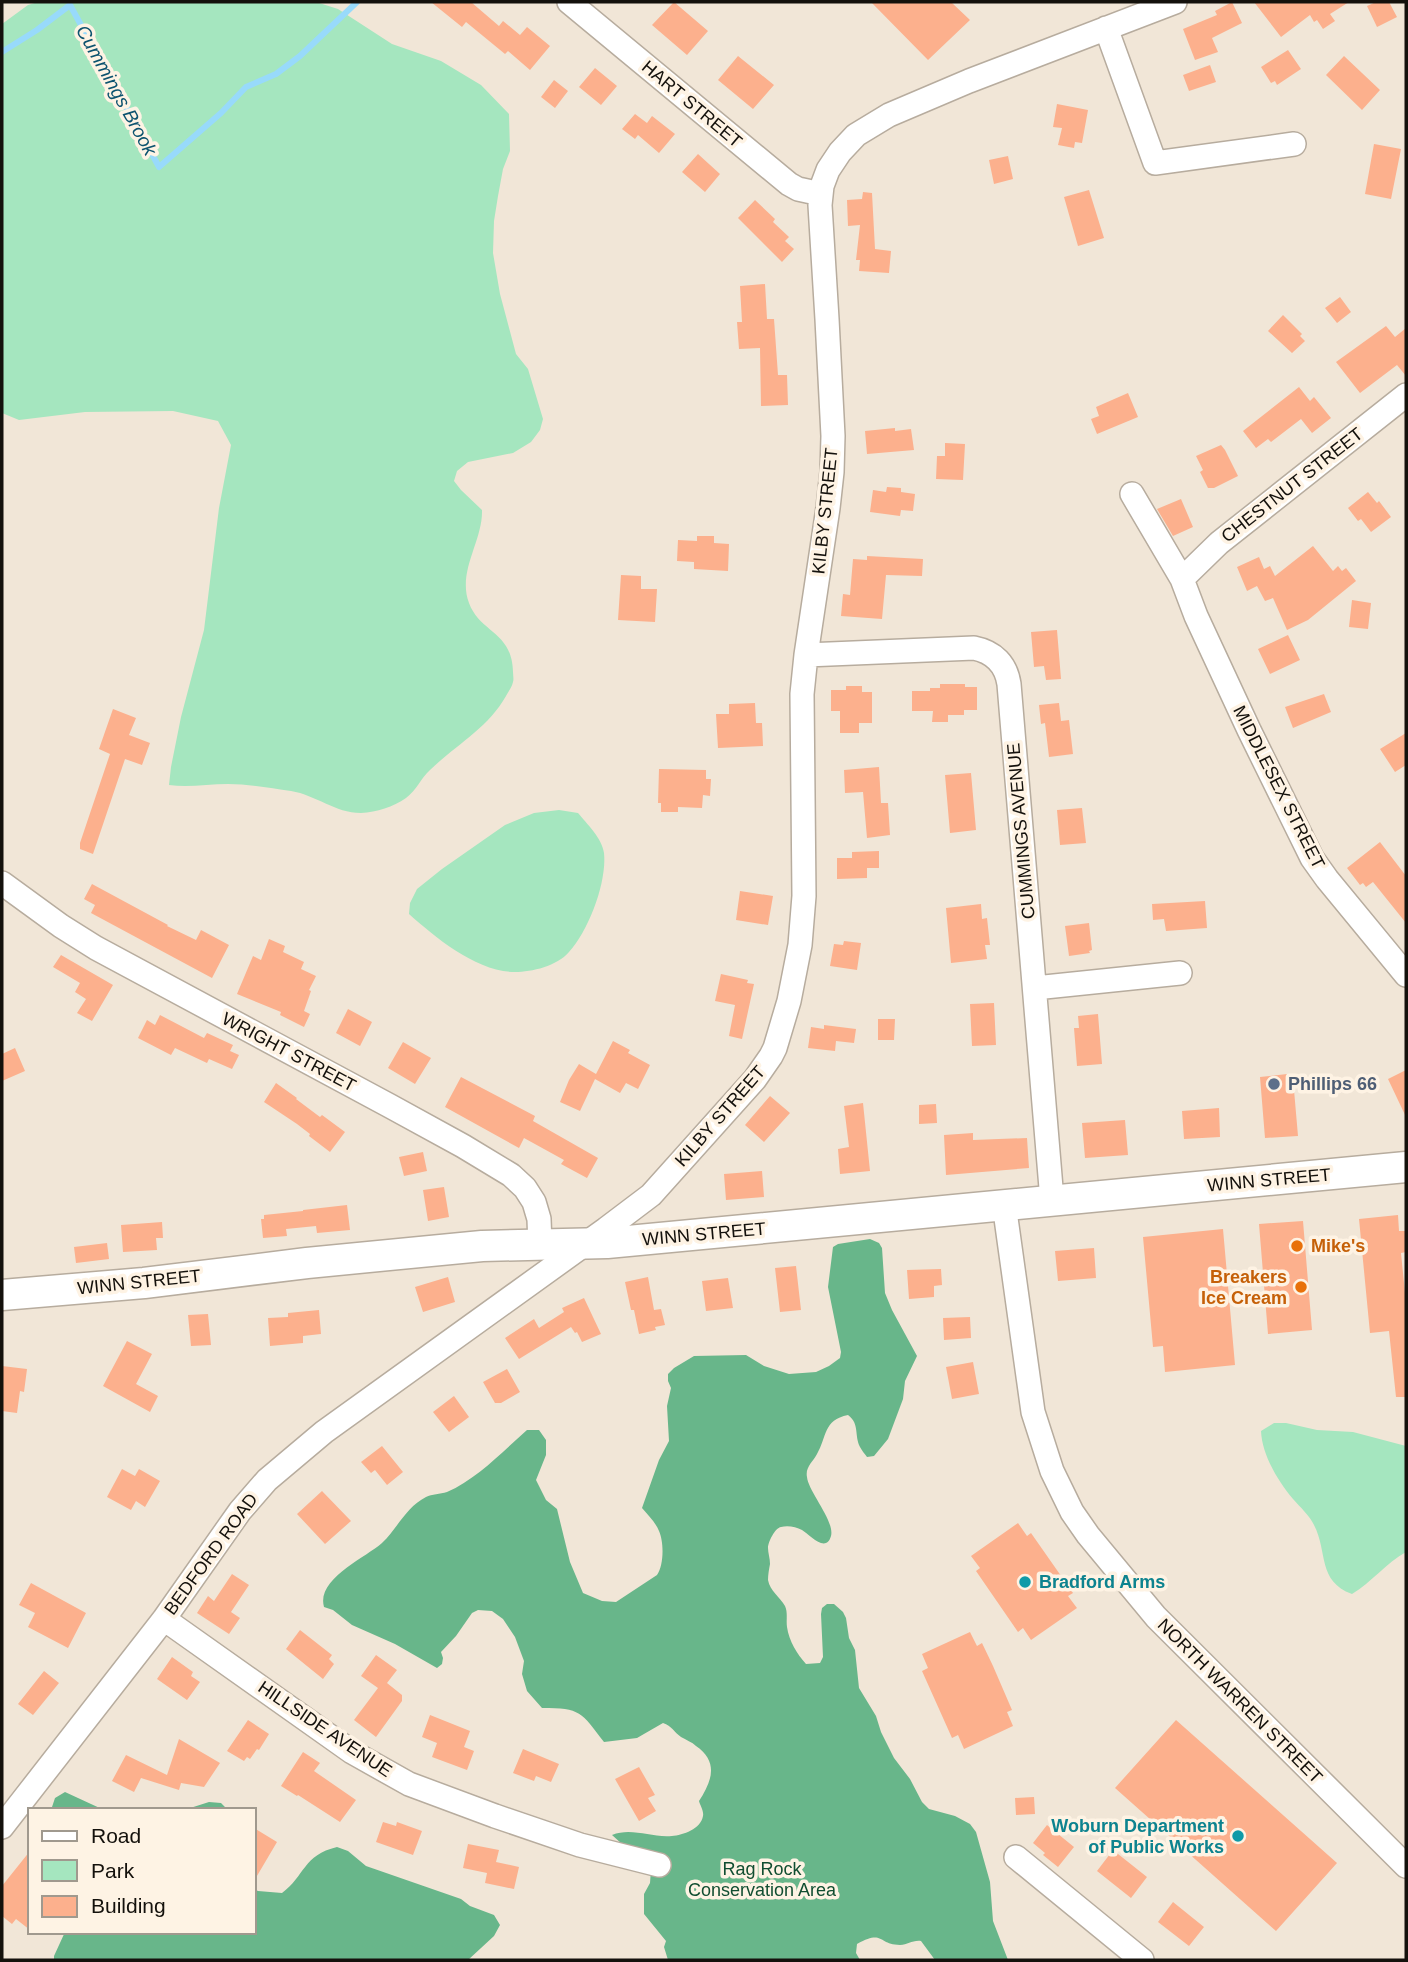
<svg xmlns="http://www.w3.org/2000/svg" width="1408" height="1962" font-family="Helvetica,sans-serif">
  <rect width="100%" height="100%" fill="#f1e6d7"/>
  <path fill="#a5e6bf" d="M38 2H316L338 9 392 44 441 61 481 85 509 114 510 151 503 169 498 196 494 221 493 253 500 294 516 354 528 369 543 419 540 430 531 442 513 453 468 462 457 471 454 481 461 490 482 510C483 541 457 571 469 603 480 633 512 631 513 672 513 675 514 679 513 682 512 687 508 692 506 696 488 728 456 745 430 770 421 778 416 791 406 798 393 807 377 812 361 813 335 813 316 795 291 791 271 788 248 784 228 784 208 784 188 788 169 785L171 767 181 717 204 630 219 508 231 445 218 421 173 411 85 412 19 420 2 413V24L28 5Z
    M559 810 578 813C587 824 602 838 604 853 607 882 589 930 569 952 557 966 532 972 515 972 477 972 436 938 409 914L410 903 417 889 442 869 505 825 534 813Z
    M1274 1423H1286L1317 1430 1353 1432 1406 1446V1552C1386 1563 1372 1582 1352 1594 1317 1581 1328 1552 1314 1525 1310 1516 1300 1507 1293 1499 1278 1481 1262 1455 1261 1431Z"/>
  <path fill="#68b68a" d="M870 1239 879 1243 882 1248 885 1293 892 1310 917 1356 905 1381 903 1399 888 1439 874 1456 867 1457C865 1454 862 1451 860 1447 854 1435 860 1424 848 1415 823 1420 827 1437 817 1454 813 1462 805 1467 807 1477 808 1491 835 1521 831 1536 826 1554 809 1534 802 1530 796 1527 788 1525 781 1527 775 1528 768 1542 768 1548 768 1553 770 1558 770 1564 769 1569 768 1575 768 1580 770 1591 780 1597 785 1606 788 1612 786 1621 787 1627 789 1641 797 1654 806 1664L820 1663 823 1657 821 1614 822 1608 827 1604H834L843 1612 846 1618 849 1638 855 1650 859 1688 876 1716 881 1732 894 1758 910 1779 922 1802 929 1809 955 1816 970 1824 976 1832 990 1882 993 1921 1008 1960H935L921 1941C912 1940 908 1945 900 1945 878 1945 884 1929 857 1944L856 1953 860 1960H668L664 1947 666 1941 644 1914V1894L650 1883 651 1870 612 1835C632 1827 651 1838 672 1836 683 1835 701 1829 703 1816 704 1811 700 1805 699 1801 712 1781 719 1762 696 1746 692 1742 686 1740 681 1737 674 1732 672 1726 663 1723L637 1738 604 1742C581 1712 581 1708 542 1708L527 1691 522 1674 524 1661 515 1637 503 1619 492 1611 478 1610 472 1613 456 1636 441 1652 443 1658 442 1664 437 1668 395 1644 352 1625 333 1610 324 1607C316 1579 365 1558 382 1543 397 1529 406 1507 426 1497 432 1494 440 1494 447 1492 477 1479 503 1451 527 1430H539L546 1440V1455L536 1480 546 1500 557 1509 570 1562 583 1593 602 1601 616 1602 657 1575C664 1565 664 1542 659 1531 656 1523 648 1515 642 1508L659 1460 669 1441 667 1406 671 1388 668 1381V1374L674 1368 694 1356 746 1355 764 1366 789 1374 816 1372 829 1366 840 1358 841 1352 828 1287 833 1247 838 1244Z
    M65 1792 104 1810H51L55 1798Z
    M209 1802 221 1803 228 1810H184Z
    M337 1847 348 1851 366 1866 461 1899 470 1906 494 1915 500 1925 494 1936 468 1960H54V1956L65 1932H254V1889L258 1891 282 1893C305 1876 303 1855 337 1847Z"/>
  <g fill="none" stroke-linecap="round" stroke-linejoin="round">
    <path stroke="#98dafb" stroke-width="6" d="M2 52 37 30 70 5 159 167 221 113 246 87 276 74 300 56 357 2"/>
  </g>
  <path fill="#fcb08d" d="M431 2H471L499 26 503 21 520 35 527 27 550 46 530 70 508 51 505 54 466 22 462 27Z
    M674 2 708 31 687 55 652 25Z
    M871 2H951L970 20 928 60Z
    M1232 2 1242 23 1212 38 1218 52 1195 60 1183 29 1217 15 1215 11Z
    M1254 2H1349L1330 14 1335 21 1323 29 1317 20 1314 22 1310 15 1281 37Z
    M1376 2H1389L1397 17 1377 27 1367 6Z
    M1288 50 1301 69 1277 85 1275 81 1271 83 1261 67Z
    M738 56 774 85 753 109 718 80Z
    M1344 56 1380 90 1362 110 1326 75Z
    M1210 65 1216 82 1189 91 1183 75Z
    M595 68 617 86 601 105 579 87Z
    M554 80 568 91 555 108 541 97Z
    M1057 104 1088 110 1082 143 1075 142 1074 148 1058 145 1062 128 1053 127Z
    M635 114 647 123 652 116 675 134 659 153 638 135 635 139 622 129Z
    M1374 144 1401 149 1391 199 1365 194Z
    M698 154 720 174 705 192 682 172Z
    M1008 156 1013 179 994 184 989 160Z
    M1089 190 1104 238 1078 246 1064 197Z
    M863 192 872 193 875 249 891 251 889 273 859 271 860 260H856L860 225 848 226 847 200 862 199Z
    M755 200 775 219 773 222 789 237 785 241 794 249 782 262 738 218Z
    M765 284 767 319H774L778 375H787L788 405 761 406 760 348 739 349 737 322H742L740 286Z
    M1340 297 1351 312 1337 323 1325 308Z
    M1283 315 1302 334 1300 336 1305 341 1292 353 1268 331Z
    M1386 326 1395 337 1406 328V376L1397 365 1360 393 1336 362Z
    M1299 387 1310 401 1314 397 1331 418 1312 433 1301 419 1271 442 1268 439 1256 448 1243 431Z
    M1128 393 1138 417 1097 434 1091 419 1099 416 1096 407Z
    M895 428V431L911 429 914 450 867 454 865 431Z
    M945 443 965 444 963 480 936 479 937 456H945Z
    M1221 445 1225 450 1238 476 1214 488H1208L1200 472 1203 470 1196 456Z
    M887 487 901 488V492L915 494 913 511 901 510 900 516 870 512 873 490 886 492Z
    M1368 492 1377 503 1379 501 1391 517 1371 532 1361 519 1358 521 1348 508Z
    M1181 499 1193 527 1173 536 1157 509Z
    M697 536H714V543L729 544 728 571 694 569V562L677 561 678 540 697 541Z
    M1313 546 1333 571 1338 566 1342 571 1346 568 1356 581 1308 620 1287 630 1273 598 1265 601 1257 586 1247 591 1237 567 1259 557 1264 569 1270 566 1275 576Z
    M867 556 923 559 922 576 886 575 882 619 841 616 843 594 850 595 853 559 867 560Z
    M621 575 641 576V589H657L655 622 618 620Z
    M1352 600 1371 603 1368 629 1349 627Z
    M1057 630 1061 679 1046 680 1044 666 1034 667 1031 632Z
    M1288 635 1300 660 1270 674 1258 649Z
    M940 684H965V687H977V710H964V715H948V722H932L933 711H912V691H930V688H940Z
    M846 686H862V692H872V723H859V733H840V711H831V690H846Z
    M1324 694 1331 712 1293 728 1285 707Z
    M755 703 756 723H762L763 746 718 748 716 714H729V704Z
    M1059 703 1061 721 1069 720 1073 754 1049 757 1045 723 1041 724 1039 705Z
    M113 709 136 718 129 735 150 743 142 765 125 759 93 854 80 849V843L110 754 99 749Z
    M1406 733V765L1395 772 1380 749Z
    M879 767 881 803H888L890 835 867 838 863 792 845 793 844 770Z
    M659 769 706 770V779H711L710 796 703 795 702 808 678 807V812H661V803H658Z
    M971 773 976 830 950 833 945 775Z
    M1082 808 1086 843 1060 845 1057 810Z
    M1380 842 1406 876V923L1373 882 1366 887 1363 883 1360 885 1347 868Z
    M879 851V868H867V878L837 879V858H852V852Z
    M92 884 168 925 167 926 196 940 201 930 229 945 212 978 91 913 95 905 84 899Z
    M740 891 773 896 768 925 736 920Z
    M1205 901 1207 928 1166 931 1164 919 1153 920 1152 904Z
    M981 904 982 919 987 918 990 945H985L987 959 951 963 946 908Z
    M1089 923 1092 950 1089 951 1090 953 1069 956 1065 926Z
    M269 939 285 946 283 952 304 962 301 969 316 976 309 990 311 991 304 1011 310 1014 304 1027 280 1015 281 1012 237 994 253 956 261 960Z
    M844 941 861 943 857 970 830 966 834 944 843 945Z
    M61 955 113 985 92 1021 77 1013 86 999 75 992 80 983 53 967Z
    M721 974 748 980 747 983 754 984 742 1039 729 1036 735 1005 715 1001Z
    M994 1003 996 1045 972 1046 970 1004Z
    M348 1009 372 1022 360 1046 336 1033Z
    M1098 1014 1102 1064 1077 1066 1074 1028H1079L1078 1016Z
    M160 1015 204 1038 207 1033 233 1045 230 1051 239 1055 232 1069 209 1059 207 1063 175 1048 171 1055 138 1038 147 1020 155 1025Z
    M878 1019H895L894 1040H878Z
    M824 1025 856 1029 854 1043 836 1041 835 1051 808 1048 811 1027 824 1029Z
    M613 1041 630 1050 628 1053 650 1065 638 1089 626 1083 620 1093 595 1079 580 1111 560 1102 569 1080 579 1064 596 1074Z
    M403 1042 431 1058 415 1084 388 1068Z
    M15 1048 25 1071 2 1081V1054Z
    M1406 1070V1117L1388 1079Z
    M1287 1074 1288 1090H1294L1298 1136 1265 1138 1260 1077Z
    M461 1077 535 1116 533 1121 598 1158 587 1178 561 1164 564 1160 524 1138 519 1148 445 1107Z
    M276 1083 297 1098 296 1099 320 1117 322 1115 345 1132 330 1152 309 1136 310 1134 297 1124 264 1102Z
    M770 1096 790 1113 764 1142 745 1125Z
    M863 1103 870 1171 840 1174 838 1149 849 1147 844 1106Z
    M936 1104 937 1123 919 1124V1105Z
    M1219 1108 1220 1137 1184 1139 1182 1111Z
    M1125 1120 1128 1155 1085 1158 1082 1123Z
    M973 1133V1140L1027 1138 1029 1168 946 1175 944 1135Z
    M423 1152 427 1171 404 1176 399 1157Z
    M762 1171 764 1197 726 1200 724 1174Z
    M444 1187 449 1217 428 1221 423 1190Z
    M347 1205 350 1230 317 1233 316 1226 286 1229 287 1236 263 1238 261 1219H264V1215L303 1211V1210Z
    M1398 1215 1399 1231H1406V1252L1401 1253 1406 1303V1397H1396L1389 1331 1370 1333 1359 1219Z
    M1303 1221 1312 1330 1268 1334 1259 1224Z
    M162 1222 163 1238H156L157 1250 123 1252 121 1225Z
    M1223 1229 1235 1365 1165 1372 1163 1346 1153 1347 1143 1237Z
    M107 1243 109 1259 76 1263 74 1247Z
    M1094 1248 1096 1278 1058 1281 1055 1251Z
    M796 1266 801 1310 780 1312 775 1268Z
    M941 1269 942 1285 934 1286V1297L909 1299 907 1270Z
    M448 1277 455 1302 423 1312 415 1287Z
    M648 1277 654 1310 661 1309 665 1325 655 1327 656 1330 639 1334 634 1310H631L625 1282Z
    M728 1278 733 1308 706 1311 702 1281Z
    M584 1298 601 1334 582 1342 577 1332 575 1333 571 1327 519 1359 505 1338 534 1319 539 1328 564 1312 562 1308Z
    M319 1310 321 1334 303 1336V1343L270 1346 268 1318 288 1317V1313Z
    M208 1314 211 1345 191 1346 188 1315Z
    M970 1317 971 1338 944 1340 943 1318Z
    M127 1341 152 1354 136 1384 158 1396 150 1412 103 1386Z
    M973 1362 979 1394 952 1399 946 1367Z
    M2 1366 27 1369 24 1392 20 1391 17 1413 2 1411Z
    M507 1369 520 1392 501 1403H495L483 1382Z
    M454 1396 469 1417 449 1432 433 1412Z
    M382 1446 403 1472 387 1485 375 1470 371 1473 361 1462Z
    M122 1469 135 1476 139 1469 160 1481 145 1507 136 1501 131 1510 107 1497Z
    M322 1491 351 1521 325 1544 297 1514Z
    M1018 1523 1027 1536 1031 1533 1073 1593 1068 1596 1077 1608 1031 1640 1023 1628 1018 1632 976 1571 980 1568 971 1556Z
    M232 1574 249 1585 231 1612 240 1618 229 1634 197 1613 208 1596 214 1601Z
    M31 1583 86 1613 68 1648 28 1627 35 1613 19 1605Z
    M300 1630 332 1655 329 1659 334 1664 323 1679 286 1649Z
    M970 1632 977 1646 982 1643 993 1666 1012 1710 1007 1712 1013 1726 964 1749 958 1735 952 1738 922 1671 928 1668 922 1654Z
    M376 1655 397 1670 387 1683 402 1695V1701L376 1737 354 1720 378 1688 361 1676Z
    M172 1657 193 1672 191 1676 200 1682 187 1700 157 1679Z
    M44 1671 59 1683 33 1715 18 1704Z
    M430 1715 470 1731 464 1747 474 1751 467 1770 432 1757 437 1743 422 1737Z
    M248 1720 269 1734 259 1750 257 1749 250 1759 247 1757 244 1761 227 1751Z
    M1176 1720 1337 1863 1276 1931 1115 1788Z
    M179 1739 220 1763 204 1787 181 1783 179 1790 141 1778 134 1792 112 1781 126 1755 167 1775Z
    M523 1749 559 1764 551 1782 536 1776 534 1781 513 1773Z
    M303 1752 320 1763 314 1771 356 1800 340 1822 298 1795 297 1796 281 1786Z
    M639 1767 655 1795 648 1798 656 1811 639 1821 615 1779Z
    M1034 1797 1035 1814 1016 1815 1015 1798Z
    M383 1822 396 1826 397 1822 422 1831 413 1855 376 1842Z
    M1047 1825 1074 1847 1058 1867 1043 1855 1045 1853 1033 1843Z
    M254 1828 277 1842 254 1881Z
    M468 1844 499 1850 496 1862 519 1867 514 1889 485 1883 487 1873 463 1868Z
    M1113 1850 1147 1877 1131 1898 1097 1871Z
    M30 1851V1930L16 1919 12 1924 2 1916V1886Z
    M1173 1902 1204 1927 1189 1946 1158 1922Z"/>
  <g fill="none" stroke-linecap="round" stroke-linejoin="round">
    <g stroke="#b7ac9e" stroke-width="26">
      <path id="minor" d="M569 2 789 184 798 189 821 194
        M1106 28 1155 163 1294 144
        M1132 494 1182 579 1196 616 1249 730 1312 858 1327 879 1406 975
        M1182 579 1219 543 1406 395
        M806 655 974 648C994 652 1006 664 1009 684L1052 1200
        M2 883 61 926 96 948 390 1106 463 1146 511 1175 525 1188 534 1202 539 1219 540 1245
        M1035 988 1180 973
        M1004 1204 1033 1412 1052 1471 1072 1512 1088 1535 1156 1617 1406 1866
        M164 1619 352 1752 409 1784 495 1816 580 1845 659 1865
        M2 1827 164 1619 240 1511 267 1480 324 1432 606 1229 651 1195 755 1079 771 1056 775 1048 789 1001 800 945 804 896 802 694 806 655 828 508 832 472 833 436 827 319 820 205 822 186 828 170 840 152 856 135 889 115 969 81 1175 2
        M1016 1857 1142 1960"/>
    </g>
    <g stroke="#b7ac9e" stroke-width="33">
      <path id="major" d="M2 1295 144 1283 307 1263 482 1246 607 1243 1406 1167"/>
    </g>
    <use href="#minor" stroke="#fff" stroke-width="23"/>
    <use href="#major" stroke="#fff" stroke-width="30"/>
  </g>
  <circle fill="#5c6f8a" stroke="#fef3e4" stroke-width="2.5" cx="1274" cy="1084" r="7"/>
  <g fill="#e8710a" stroke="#fef3e4" stroke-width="2.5">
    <circle cx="1297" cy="1246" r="7"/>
    <circle cx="1301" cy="1287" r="7"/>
  </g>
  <g fill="#0f9aa8" stroke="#fef3e4" stroke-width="2.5">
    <circle cx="1025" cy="1582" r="7"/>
    <circle cx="1238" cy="1836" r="7"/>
  </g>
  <g text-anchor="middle" stroke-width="7" stroke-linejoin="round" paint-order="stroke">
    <g font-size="18" fill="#14110c" stroke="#fef3e4">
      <text transform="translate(692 104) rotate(40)" y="6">HART STREET</text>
      <text transform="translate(1292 485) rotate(-38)" y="6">CHESTNUT STREET</text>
      <text transform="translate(825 511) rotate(-84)" y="6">KILBY STREET</text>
      <text transform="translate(1279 787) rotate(63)" y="6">MIDDLESEX STREET</text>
      <text transform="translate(1021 831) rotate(-95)" y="6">CUMMINGS AVENUE</text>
      <text transform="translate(289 1052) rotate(28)" y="6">WRIGHT STREET</text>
      <text transform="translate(720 1116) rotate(-49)" y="6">KILBY STREET</text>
      <text transform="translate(1269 1180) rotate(-5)" y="6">WINN STREET</text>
      <text transform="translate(704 1234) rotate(-5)" y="6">WINN STREET</text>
      <text transform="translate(139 1282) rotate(-6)" y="6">WINN STREET</text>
      <text transform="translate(211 1554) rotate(-54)" y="6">BEDFORD ROAD</text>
      <text transform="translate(1240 1701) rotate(45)" y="6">NORTH WARREN STREET</text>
      <text transform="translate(325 1729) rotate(34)" y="6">HILLSIDE AVENUE</text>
    </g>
    <g font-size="18" font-weight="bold" fill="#4e5e75" stroke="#fef3e4" text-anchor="start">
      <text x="1288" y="1090">Phillips 66</text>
    </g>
    <g font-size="18" font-weight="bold" fill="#c56008" stroke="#fef3e4" text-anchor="start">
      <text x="1311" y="1252">Mike's</text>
      <text x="1287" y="1283" text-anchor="end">Breakers<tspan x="1287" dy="21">Ice Cream</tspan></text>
    </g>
    <g font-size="18" font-weight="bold" fill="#0d838f" stroke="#fef3e4" text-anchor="start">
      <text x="1039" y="1588">Bradford Arms</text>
      <text x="1224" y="1832" text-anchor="end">Woburn Department<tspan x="1224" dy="21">of Public Works</tspan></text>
    </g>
    <g font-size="18" fill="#114e31" stroke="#fef3e4">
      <text x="762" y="1875">Rag Rock<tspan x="762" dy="21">Conservation Area</tspan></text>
    </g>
    <g font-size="19" font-style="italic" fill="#0d536f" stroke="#fef3e4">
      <text transform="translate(117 90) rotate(61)" y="7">Cummings Brook</text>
    </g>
  </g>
  <rect width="1408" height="1962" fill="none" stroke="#14110c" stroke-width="7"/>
  <rect x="28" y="1808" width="228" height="126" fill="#fef3e4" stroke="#a0998e" stroke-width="2"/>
  <rect x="42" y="1831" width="35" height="10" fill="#ffffff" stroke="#a0998e" stroke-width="2"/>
  <text x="91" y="1843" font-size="21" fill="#14110c">Road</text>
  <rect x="42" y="1860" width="35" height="21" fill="#a5e6bf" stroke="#a0998e" stroke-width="2"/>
  <text x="91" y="1878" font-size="21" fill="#14110c">Park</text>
  <rect x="42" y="1896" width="35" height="21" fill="#fcb08d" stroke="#a0998e" stroke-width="2"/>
  <text x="91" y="1913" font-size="21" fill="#14110c">Building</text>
</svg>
